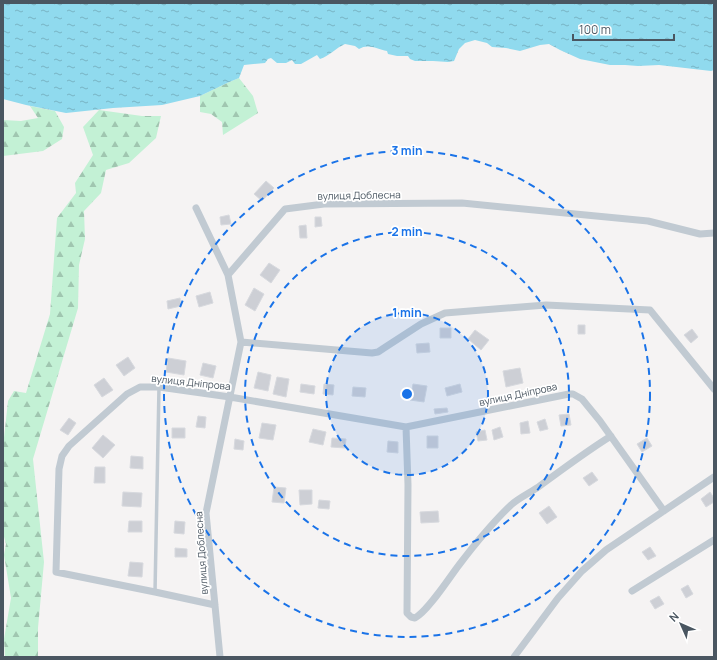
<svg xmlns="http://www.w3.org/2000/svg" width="717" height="660" font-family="Manrope,sans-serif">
  <defs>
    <pattern id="forest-firs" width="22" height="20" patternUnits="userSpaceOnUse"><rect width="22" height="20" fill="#c3f1d5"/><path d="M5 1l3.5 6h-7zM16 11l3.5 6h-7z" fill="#a0c6b0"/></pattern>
    <pattern id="water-ripples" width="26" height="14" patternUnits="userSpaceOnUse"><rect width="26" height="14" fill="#90daee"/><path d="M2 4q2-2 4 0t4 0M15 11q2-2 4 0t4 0" fill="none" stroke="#78b4c4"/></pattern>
  </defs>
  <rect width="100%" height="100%" fill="#f5f3f3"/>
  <path fill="url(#forest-firs)" d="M239 78 253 96 258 113 223 135 222 122 211 114 200 112V96L227 83Z
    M30 106 55 111 64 127 62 139 43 151 3 156V120L21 121 38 118Z
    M99 110 142 116H161L156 138 129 163 106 170 101 193 84 211 85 239 79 265 78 308 33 459 44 562 38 628V657H5L4 639 11 598 4 555 6 544 3 533V447L8 401 14 391 26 393 50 314 57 218 76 193 75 183 93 155 83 127Z"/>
  <path fill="url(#water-ripples)" d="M3 3H714V70L711 71 659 65 638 66 625 65H610L580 59 560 50 549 44 540 45 520 51 506 48 492 47 487 43 475 40 465 43 459 49 454 61 448 62 433 61H415L410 59 408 56H397L388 54 387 51C377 49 368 43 359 49L355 46 345 44C336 48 329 56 320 59L317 55 301 64H295L292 60 286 63H277L271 58 268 59 265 63 244 65 239 78 227 83 200 96 162 105 113 108 66 113 26 105 3 99Z"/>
  <path fill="#cdcfd5" stroke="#d7d9de" d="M266 181 274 188 262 201 254 194Z
    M229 215 231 224 221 225 220 217Z
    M315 217H321L322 226 315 227Z
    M306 225 307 238H300L299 226Z
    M269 263 280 270 271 283 260 275Z
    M254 288 264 294 255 311 245 305Z
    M210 292 213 303 199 307 196 296Z
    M180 298 181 306 168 309 167 301Z
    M578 325H585V334H578Z
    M440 328H451V338H440Z
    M692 329 698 337 691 343 684 335Z
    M475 330 489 340 481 350 468 339Z
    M429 343 430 352 417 353 416 344Z
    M128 357 135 368 124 376 116 365Z
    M168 358 186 361 184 375 166 372Z
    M203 363 216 366 213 378 200 375Z
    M520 368 523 383 506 387 503 371Z
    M258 372 271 375 268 391 254 388Z
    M277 377 289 379 286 397 273 394Z
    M104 378 113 390 102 397 94 385Z
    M301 384 315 386 314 394 300 392Z
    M324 384 334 385 333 395 323 394Z
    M413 384 427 386 424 402 410 400Z
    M460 384 462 392 447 396 445 388Z
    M353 387 366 388 365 397 352 396Z
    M447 408 448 412 435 414 434 409Z
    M569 414 571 425 561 426 559 415Z
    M198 416 206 417 205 428 196 427Z
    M69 418 76 423 68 435 60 430Z
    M545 419 548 429 540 431 537 422Z
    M528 421 530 433 521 434 520 423Z
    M262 423 276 425 273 440 259 438Z
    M500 427 503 437 494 440 492 430Z
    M172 428H185V438H172Z
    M313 429 326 432 323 445 309 442Z
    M485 430 487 440 478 441 476 432Z
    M103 435 115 445 103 458 92 448Z
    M427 436H438V448H427Z
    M332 438 346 439 345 448 331 447Z
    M647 438 652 446 642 452 637 444Z
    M235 439 244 441 243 450 234 449Z
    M388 441 398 442V453L387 452Z
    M131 456 143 457V469L130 468Z
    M95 467H105V483H94Z
    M592 472 598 480 589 486 583 478Z
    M274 487 286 488 284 503 272 502Z
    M299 490H312V504L300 505Z
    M123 492 142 493 141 507 122 506Z
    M710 492 714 498V502L706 507 701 499Z
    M319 500 330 501 329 509 318 508Z
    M549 506 557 517 547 524 539 513Z
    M438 511 439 522 421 523 420 512Z
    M129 521H142V532H128Z
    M175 521 185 522 184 534 174 533Z
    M650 547 656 556 648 560 642 552Z
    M175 548 187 549V557H175Z
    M130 562 143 563 142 577 128 576Z
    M688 585 693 594 686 598 681 589Z
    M659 596 664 604 655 609 650 601Z"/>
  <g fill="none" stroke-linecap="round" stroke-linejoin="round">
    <path stroke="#c1cad2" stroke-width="3.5" d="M155 592 159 387"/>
    <path stroke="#c1cad2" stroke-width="7" d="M196 208 228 275 241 342 206 513 220 657
      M228 275 285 209 324 204 462 203 648 221 700 234 714 233
      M241 342 372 353 378 352 384 348 421 324 445 313 546 305 650 310 714 389
      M406 427 408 485 407 613 411 617 415 618C428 611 449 578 459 565 475 544 492 523 511 505 520 497 532 492 541 485 564 468 587 451 611 436
      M632 591 714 540
      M215 605 155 592 56 572 59 469 62 456 69 446 127 394 140 387H159L230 397 406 427 569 394H573L582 399 600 421 664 511
      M514 657 558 598 582 571 606 550 714 477"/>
  </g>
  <circle cx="407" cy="394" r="81" fill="#1a73e8" fill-opacity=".12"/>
  <g fill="none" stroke="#1a73e8" stroke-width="2" stroke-dasharray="7 5">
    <circle cx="407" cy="394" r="81"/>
    <circle cx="407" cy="394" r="162"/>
    <circle cx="407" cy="394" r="243"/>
  </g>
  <g text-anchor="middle" stroke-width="3.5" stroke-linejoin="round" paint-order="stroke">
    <g font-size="10" fill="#4a5661" stroke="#fff">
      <text transform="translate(359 195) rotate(-1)" y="4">вулиця Доблесна</text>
      <text transform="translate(191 382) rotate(6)" y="4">вулиця Дніпрова</text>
      <text transform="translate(518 394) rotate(-12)" y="4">вулиця Дніпрова</text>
      <text transform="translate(201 553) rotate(-94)" y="4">вулиця Доблесна</text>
    </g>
  </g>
  <circle cx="407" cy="394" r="6" fill="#1a73e8" stroke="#fff" stroke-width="2"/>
  <g font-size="12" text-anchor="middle" font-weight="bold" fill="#1a73e8" stroke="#fff" stroke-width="3.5" stroke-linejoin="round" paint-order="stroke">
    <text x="407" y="155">3 min</text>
    <text x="407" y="236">2 min</text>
    <text x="407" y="317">1 min</text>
  </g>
  <rect width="717" height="660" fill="none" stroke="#4a5661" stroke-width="8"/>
  <g transform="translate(681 624) rotate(315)" stroke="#ffffff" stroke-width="3" paint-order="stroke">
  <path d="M0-3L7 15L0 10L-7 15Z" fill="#4a5661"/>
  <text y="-6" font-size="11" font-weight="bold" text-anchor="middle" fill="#4a5661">N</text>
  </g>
  <path d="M573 34v6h101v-6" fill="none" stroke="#4a5661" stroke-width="2"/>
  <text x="579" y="34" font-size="12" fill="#4a5661" stroke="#ffffff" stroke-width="3" paint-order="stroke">100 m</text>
</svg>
